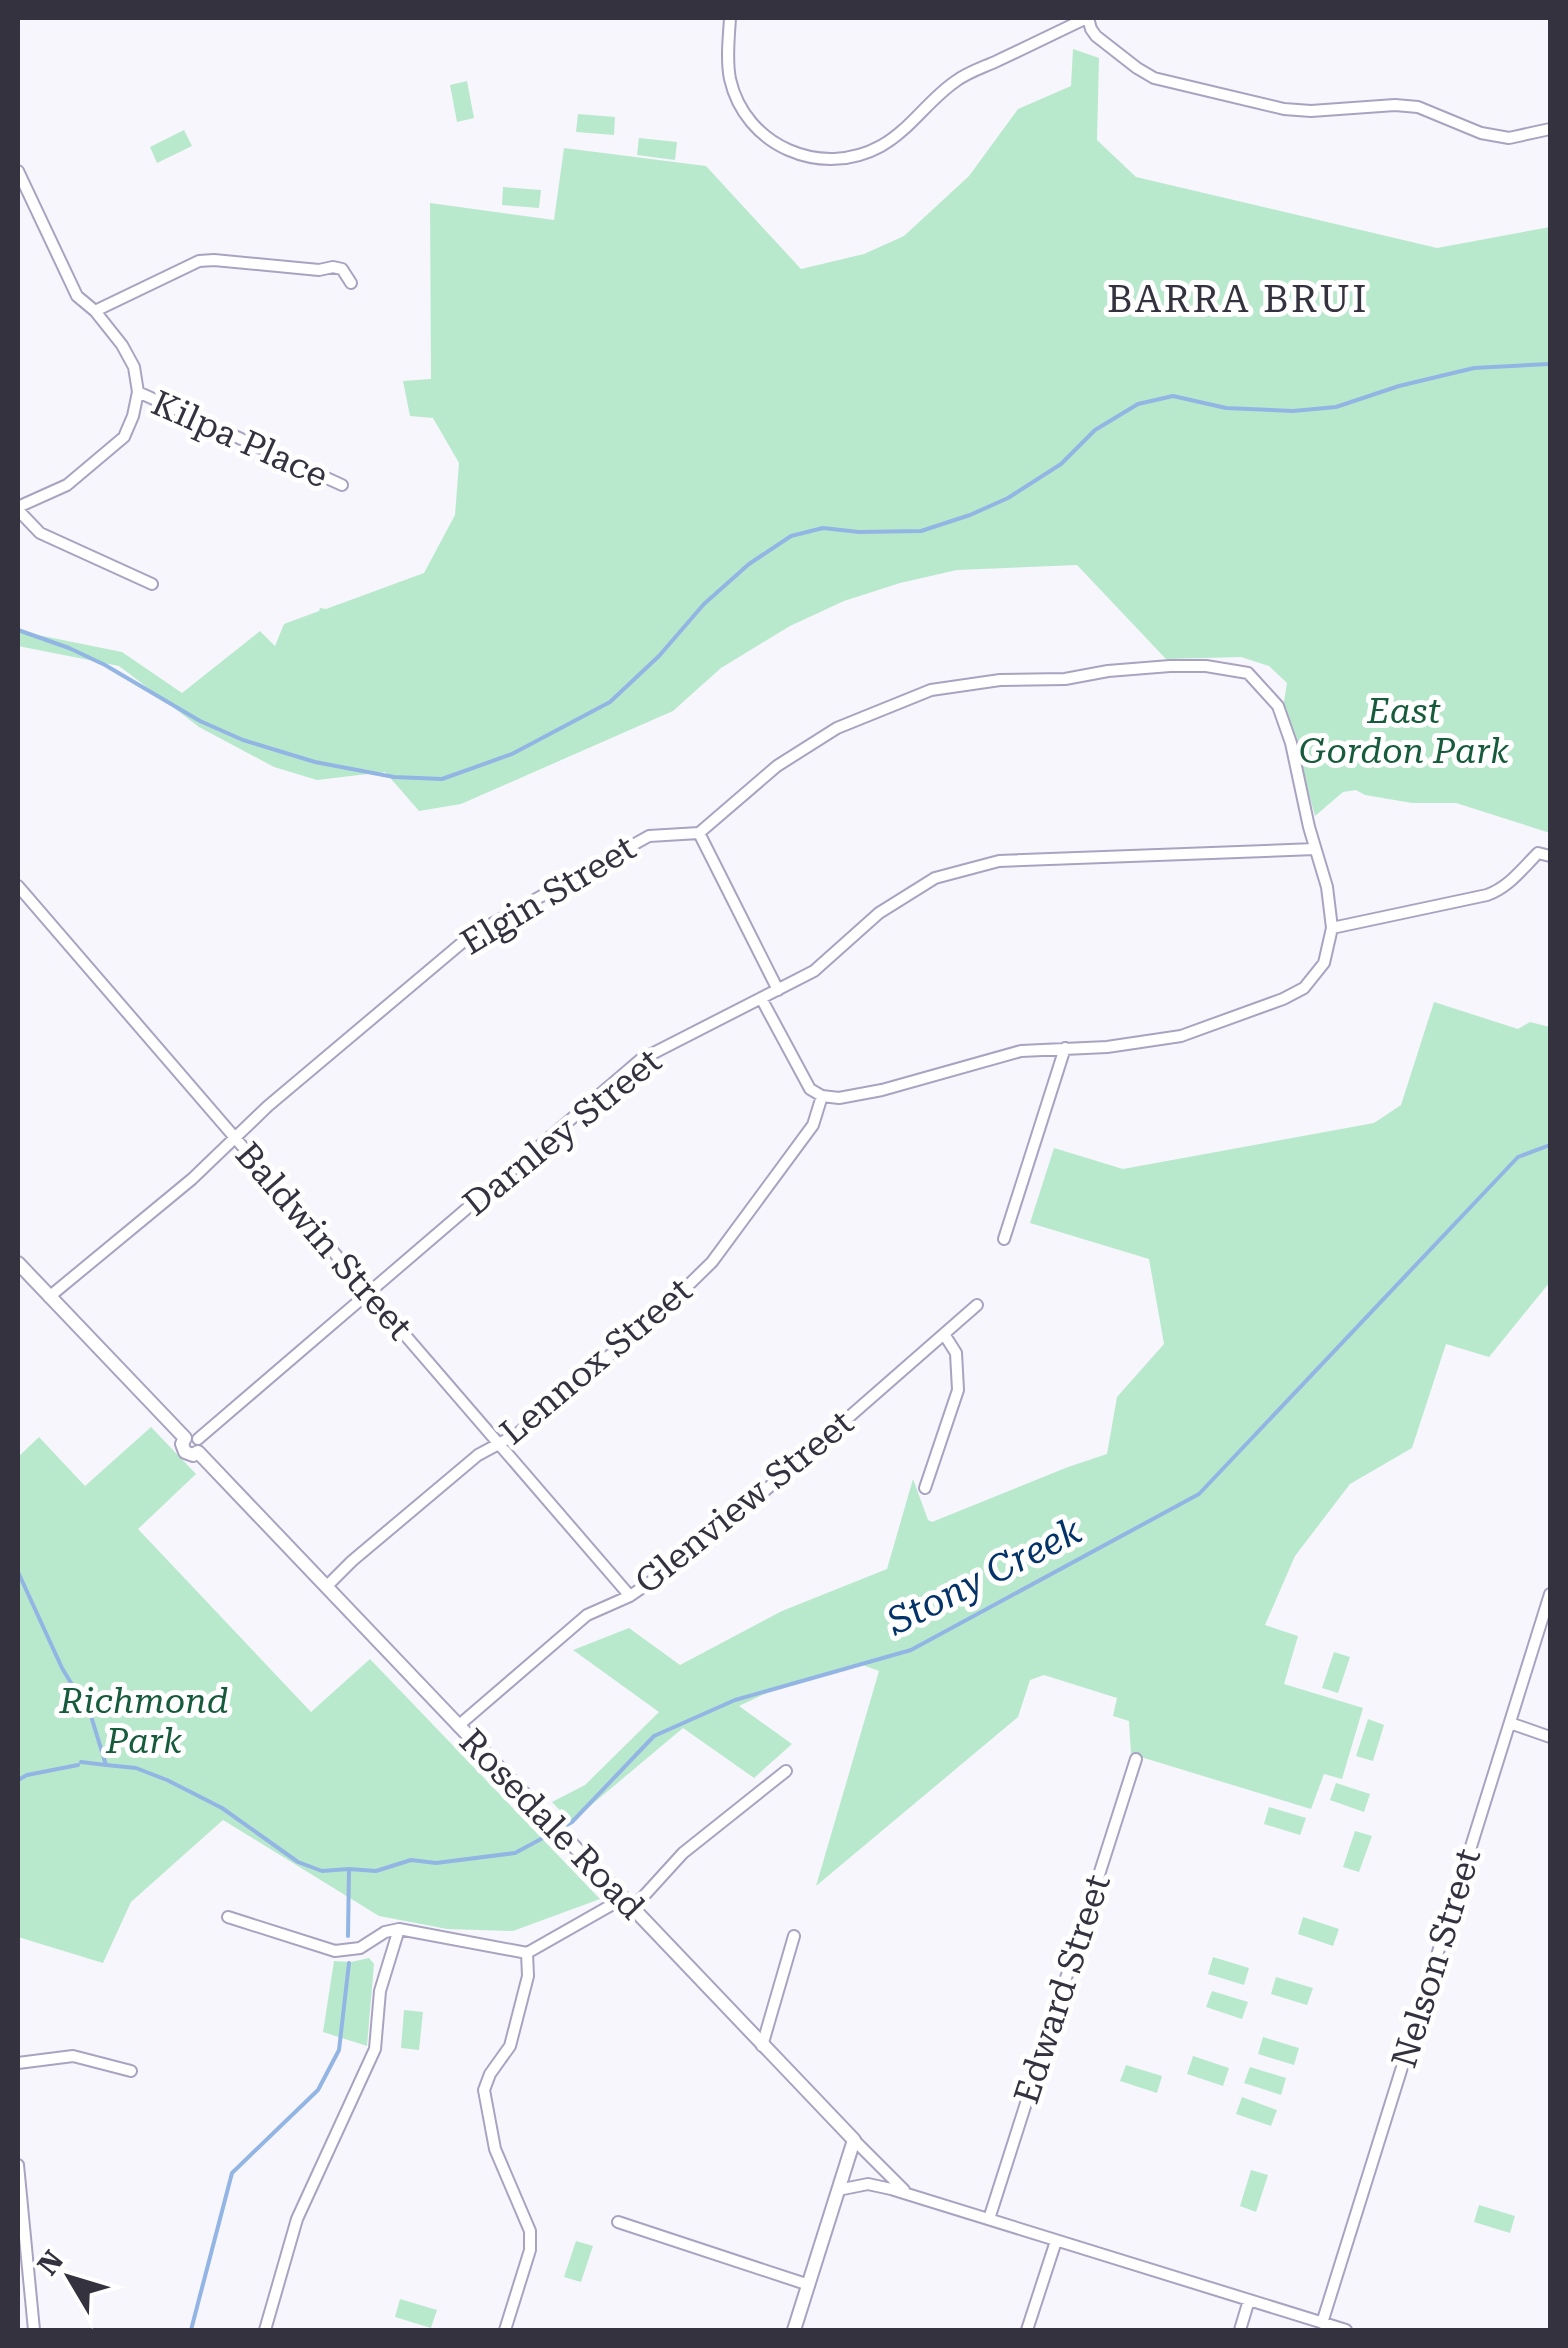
<svg xmlns="http://www.w3.org/2000/svg" width="1568" height="2348" font-family="'Roboto Serif',serif">
  <rect width="100%" height="100%" fill="#f7f6fd"/>
  <path fill="#b9e9cd" d="M1073 49 1099 58 1097 140 1136 177 1437 248 1550 227V833L1456 803H1412L1365 795 1356 790 1343 792 1315 816 1292 733 1283 708 1287 683 1269 666 1241 657 1166 659 1077 565 957 570 900 583 844 601 790 626 721 668 673 711 461 804 419 811 385 772 317 780 274 767 199 727 119 666 18 646V631L122 652 182 693 260 631 275 646 284 624 319 611 320 608 326 609 424 573 455 515 459 463 433 418 410 416 403 381 431 379 430 203 554 220 564 148 706 166 801 269 864 254 904 236 969 176 1018 109 1071 86Z
    M467 81 474 118 457 122 450 85Z
    M578 114 615 117 614 135 576 132Z
    M184 130 192 146 157 163 150 147Z
    M639 138 677 142 675 160 637 155Z
    M503 187 541 190 539 208 502 205Z
    M1434 1002 1518 1029 1530 1022 1550 1027V1282L1489 1357 1446 1344 1412 1448 1350 1484 1295 1556 1265 1625 1298 1636 1284 1684 1363 1708 1342 1779 1324 1774 1311 1809 1131 1754 1129 1721 1113 1716 1117 1698 1044 1675 1030 1680 1018 1717 816 1886 879 1671 860 1664 779 1687 739 1706 792 1744 754 1778 683 1728 571 1822 552 1802 585 1785 659 1712 573 1650 629 1628 680 1665 782 1611 887 1569 913 1479 928 1520 932 1522 1068 1467 1107 1454 1117 1397 1164 1344 1149 1259 1030 1223 1054 1148 1123 1169 1374 1123 1401 1105Z
    M151 1427 196 1474 138 1529 311 1712 370 1659 600 1899 513 1931 447 1929 379 1916 223 1820 131 1902 103 1963 18 1937V1457L39 1437 85 1486Z
    M1334 1652 1350 1657 1338 1693 1322 1688Z
    M1368 1719 1384 1725 1373 1761 1356 1756Z
    M1336 1783 1370 1794 1364 1812 1330 1800Z
    M1269 1807 1306 1818 1300 1835 1264 1824Z
    M1355 1831 1372 1836 1359 1872 1343 1867Z
    M1303 1917 1339 1929 1333 1946 1298 1934Z
    M1213 1957 1249 1968 1244 1985 1208 1974Z
    M369 1958 374 1964 367 2046 323 2032 334 1961 351 1962Z
    M1276 1977 1313 1988 1307 2005 1271 1994Z
    M1212 1991 1248 2002 1242 2019 1206 2007Z
    M404 2010 423 2012 419 2050 401 2048Z
    M1263 2037 1299 2048 1294 2065 1258 2054Z
    M1193 2056 1229 2068 1223 2086 1187 2074Z
    M1126 2065 1162 2076 1157 2093 1120 2081Z
    M1250 2067 1286 2078 1281 2095 1244 2083Z
    M1242 2097 1277 2110 1271 2126 1236 2114Z
    M1251 2170 1268 2175 1256 2212 1240 2206Z
    M1479 2205 1515 2216 1510 2233 1474 2222Z
    M576 2241 593 2246 581 2282 564 2277Z
    M400 2299 437 2310 431 2328 395 2317Z"/>
  <g fill="none" stroke-linecap="round" stroke-linejoin="round">
    <path stroke="#93b5e4" stroke-width="4" d="M18 630 69 648 105 665 200 721 243 740 315 762 394 777 442 779 512 754 610 702 659 656 704 604 749 564 791 536 823 528 859 532 921 531 970 515 1008 498 1061 464 1095 430 1138 404 1173 396 1226 408 1293 411 1336 407 1399 386 1474 368 1550 364
      M18 1572 62 1668 91 1716 106 1765 136 1768 167 1780 222 1808 298 1862 322 1871 349 1869
      M81 1762 106 1765
      M18 1780 27 1775 78 1765
      M563 1827 572 1822 654 1736 735 1700 911 1650 1199 1494 1518 1157 1550 1145
      M348 1936 349 1869 376 1871 411 1860 436 1863 515 1853 554 1832
      M191 2330 232 2173 318 2090 339 2050 349 1963"/>
    <g stroke="#a9a3c1" stroke-width="14">
      <path id="minor" d="M730 18C729 37 726 59 730 79 745 146 821 179 881 146 910 130 928 100 956 81 968 72 984 67 997 61 1027 47 1057 32 1087 18
        M1088 18 1091 29 1096 36 1137 68 1154 78 1221 94 1284 109 1311 111 1395 105 1418 107 1481 133 1509 138 1550 129
        M18 171 77 296 95 311 122 345 134 367 138 392 133 416 124 437 67 485 18 507
        M95 311 199 261 214 260 319 270 333 267 342 269 351 283
        M138 392 342 485
        M18 510 40 533 152 584
        M699 833 778 990
        M18 886 630 1596
        M761 998 810 1089 822 1096 839 1098 882 1090 1021 1051 1107 1047 1181 1036 1283 999 1304 988 1324 963 1332 928 1487 895C1509 887 1522 869 1538 853L1550 856
        M1004 1239 1065 1048
        M49 1297 192 1179 268 1106 470 936 649 836 699 833 777 766 837 728 931 690 1000 680 1065 679 1108 671 1170 666H1206L1248 673 1278 706 1291 743 1309 827 1327 887 1332 928
        M198 1439 640 1060 814 971 879 913 935 878 999 861 1315 849
        M925 1488 958 1390 956 1353 944 1334
        M326 1587 352 1561 478 1455 517 1434 663 1310 712 1262 813 1125 822 1096
        M1510 1723 1550 1737
        M458 1726 587 1615 630 1596 697 1550 977 1305
        M632 1909 683 1853 786 1771
        M228 1917 335 1951 360 1948 385 1932 399 1929 527 1953 622 1899
        M762 2046 794 1936
        M18 2063 73 2056 131 2071
        M854 2140 904 2190
        M18 2165 34 2330
        M838 2190 868 2184 891 2189 1346 2330
        M989 2219 1136 1759
        M618 2222 809 2285
        M1322 2323 1550 1594
        M265 2330 297 2219 375 2049 380 1991 399 1929
        M505 2330 530 2250V2231L495 2149 484 2090 490 2074 510 2046 528 1976 527 1953
        M1027 2330 1056 2241
        M1240 2330 1249 2300"/>
    </g>
    <g stroke="#a9a3c1" stroke-width="16">
      <path id="tertiary" d="M18 1263 185 1438
        M185 1438 182 1444 185 1452 193 1455 198 1452
        M198 1452 854 2140 794 2330"/>
    </g>
    <use href="#minor" stroke="#fff" stroke-width="10"/>
    <use href="#tertiary" stroke="#fff" stroke-width="12"/>
  </g>
  <g text-anchor="middle" stroke-width="10" stroke-linejoin="round" paint-order="stroke">
    <g font-size="35" fill="#34323e" stroke="#fff">
      <text transform="translate(240 439) rotate(24)" y="12">Kilpa Place</text>
      <text transform="translate(548 895) rotate(-31)" y="12">Elgin Street</text>
      <text transform="translate(562 1132) rotate(-39)" y="12">Darnley Street</text>
      <text transform="translate(324 1241) rotate(49)" y="12">Baldwin Street</text>
      <text transform="translate(596 1361) rotate(-40)" y="12">Lennox Street</text>
      <text transform="translate(744 1502) rotate(-39)" y="12">Glenview Street</text>
      <text transform="translate(552 1824) rotate(46)" y="12">Rosedale Road</text>
      <text transform="translate(1436 1958) rotate(-73)" y="12">Nelson Street</text>
      <text transform="translate(1062 1989) rotate(-72)" y="12">Edward Street</text>
    </g>
    <g font-size="35" font-style="italic" fill="#165b3b" stroke="#fff">
      <text x="1404" y="723">East<tspan x="1404" dy="40">Gordon Park</tspan></text>
      <text x="144" y="1713">Richmond<tspan x="144" dy="40">Park</tspan></text>
    </g>
    <g font-size="38" letter-spacing="2.5" fill="#34323e" stroke="#fff">
      <text x="1238" y="312">BARRA BRUI</text>
    </g>
    <g font-size="38" font-style="italic" fill="#04336a" stroke="#fff">
      <text transform="translate(984 1576) rotate(-27)" y="13">Stony Creek</text>
    </g>
  </g>
  <rect width="1568" height="2348" fill="none" stroke="#34323e" stroke-width="40"/>
  <g transform="translate(70 2278) rotate(308)" stroke="#ffffff" stroke-width="8" paint-order="stroke">
  <path d="M0-8L18 38L0 25L-18 38Z" fill="#34323e"/>
  <text y="-15" font-size="28" font-weight="bold" text-anchor="middle" fill="#34323e">N</text>
  </g>
</svg>
